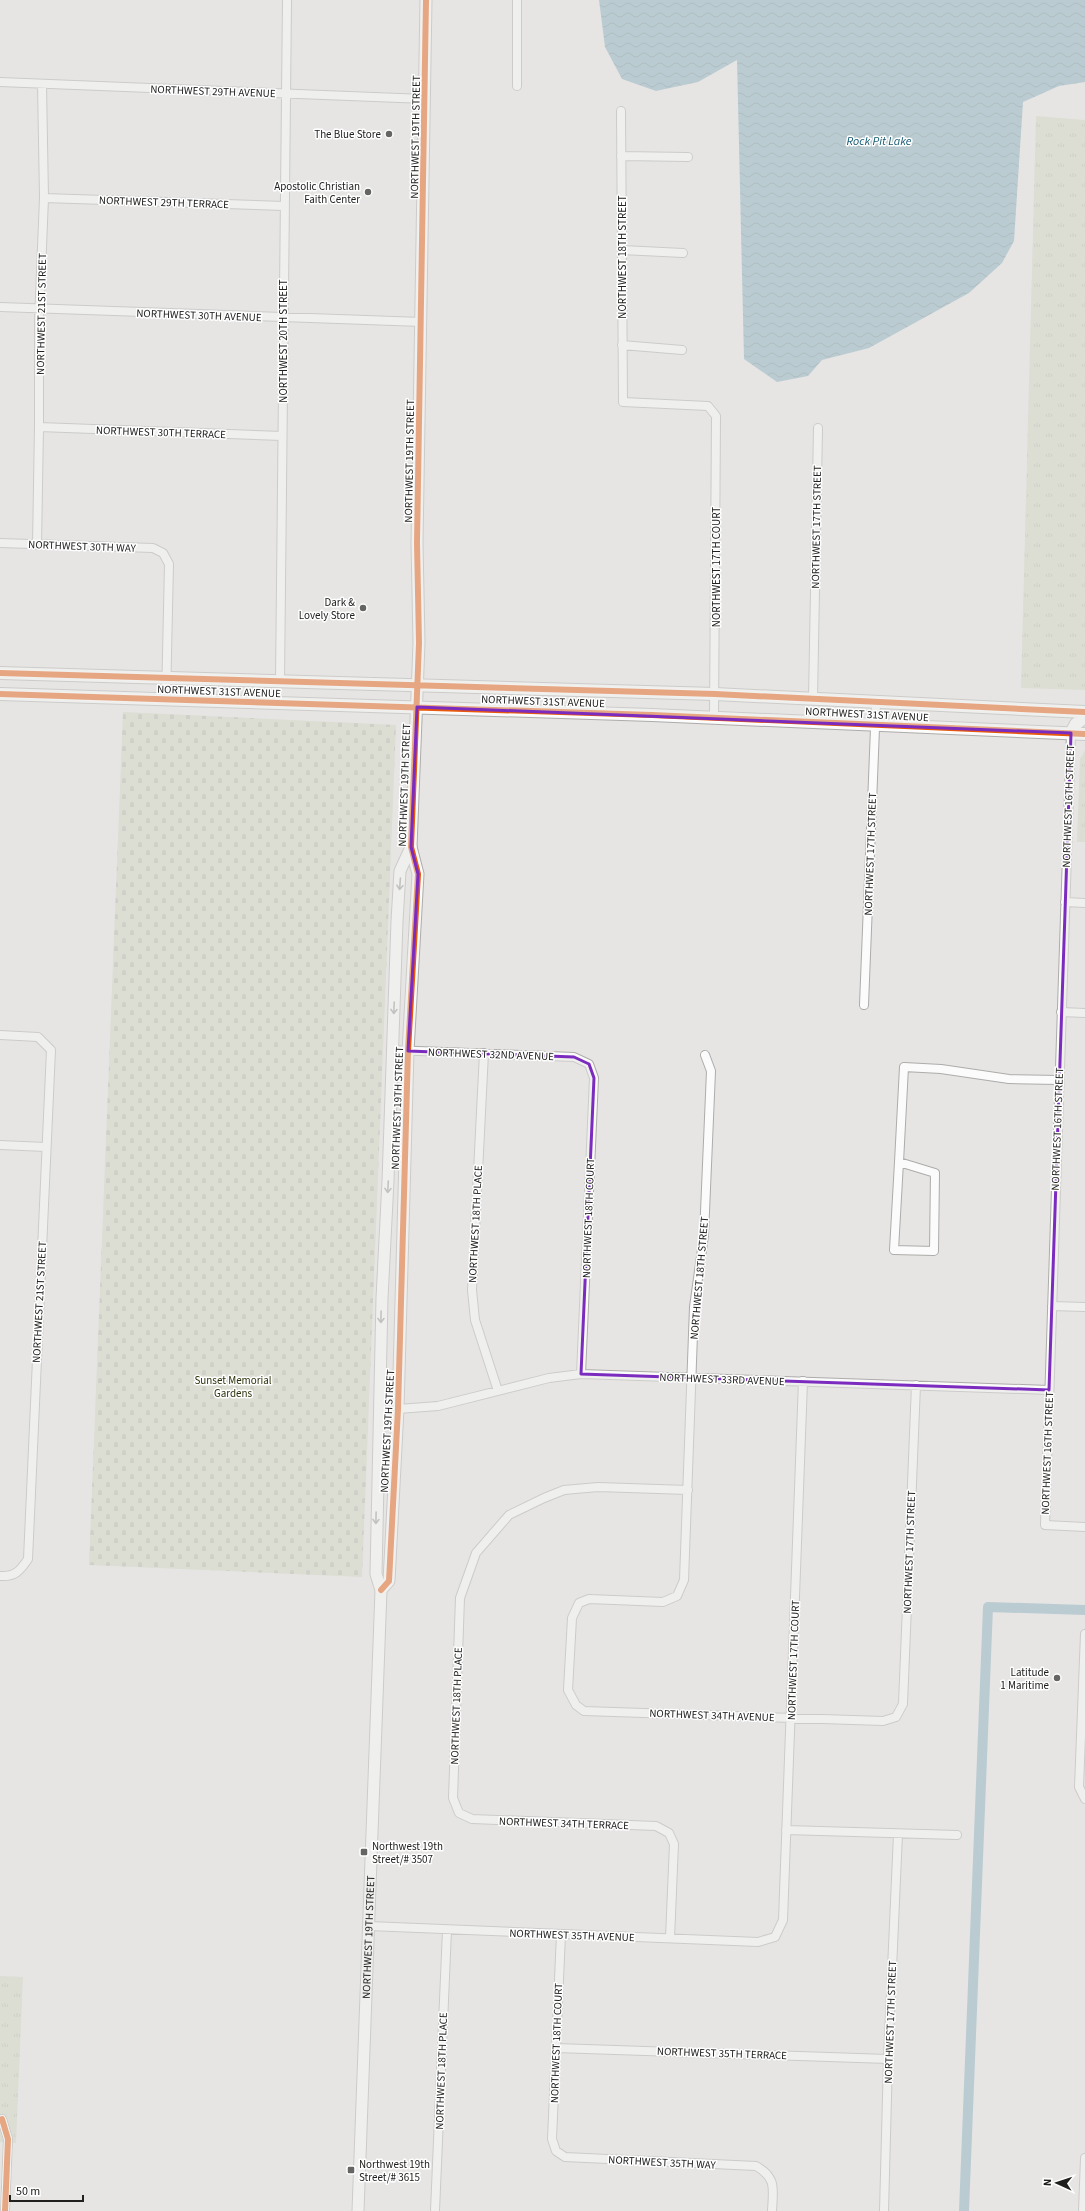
<svg xmlns="http://www.w3.org/2000/svg" width="1085" height="2211" font-family="'Source Sans 3',sans-serif">
  <defs>
    <pattern id="grass-tufts" width="24" height="20" patternUnits="userSpaceOnUse"><rect width="24" height="20" fill="#d1d3bf"/><path d="M3 7l-1-3M5 7V3M7 7l1-3M15 17l-1-3M17 17v-4M19 17l1-3" fill="none" stroke="#b3b5a4"/></pattern>
    <pattern id="cemetery-stones" width="16" height="16" patternUnits="userSpaceOnUse"><rect width="16" height="16" fill="#d1d3bf"/><path d="M2 7V4a2 2 0 0 1 4 0v3zM10 15v-3a2 2 0 0 1 4 0v3z" fill="#b3b5a4"/></pattern>
    <pattern id="water-waves" width="16" height="10" patternUnits="userSpaceOnUse"><rect width="16" height="10" fill="#87acbc"/><path d="M0 5q4-4 8 0t8 0" fill="none" stroke="#6e8c98"/></pattern>
  </defs>
  <rect width="100%" height="100%" fill="#e6e5e3"/>
  <path fill="url(#grass-tufts)" d="M1036 116 1085 120V690L1021 688Z
    M1085 750V842H1077L1080 759Z
    M0 1976 23 1977 16 2143 0 2142Z"/>
  <path fill="url(#cemetery-stones)" d="M123 712 396 725 362 1577 89 1565Z"/>
  <path fill="url(#water-waves)" d="M599 0H1085V82L1059 86 1023 102 1014 241 1002 263 969 293 869 348 822 360 808 376 777 382 744 359 737 60 698 82 656 91 622 79 605 47Z"/>
  <g fill="none" stroke-linecap="round" stroke-linejoin="round">
    <path stroke="#87acbc" stroke-width="10" d="M964 2211 988 1607 1085 1610"/>
    <g stroke="#adacaa" stroke-width="10">
      <path id="street" d="M517 0V86
        M0 82 425 99
        M621 111 623 402 708 406 716 416 714 717
        M621 156 688 157
        M44 198 284 206
        M622 250 683 253
        M0 307 422 322
        M622 345 682 350
        M39 427 282 436
        M0 543 153 548 163 553 169 564 166 700
        M37 545 39 427V321L44 198 42 84
        M280 682 287 0
        M813 699 818 428
        M1071 733 1045 1525 1085 1527
        M1065 902 1085 903
        M864 1005 876 703
        M1061 1012 1085 1013
        M0 1035 38 1037 51 1050 28 1559C20 1571 15 1577 0 1576
        M392 1050 574 1057 589 1064 594 1078 581 1374
        M484 1053 472 1290 475 1320 498 1391
        M705 1055 711 1071 704 1235 694 1307 684 1580 677 1596 663 1602 589 1599 579 1603 572 1618 568 1690 576 1705 584 1711 883 1721 896 1717 903 1704 916 1385
        M0 1145 46 1147
        M899 1162 904 1067 941 1069 1009 1079 1059 1080
        M899 1162 935 1173 934 1251 894 1250Z
        M1052 1306 1085 1307
        M398 1409 438 1406 549 1378 581 1374 1049 1390
        M1085 1634 1079 1787 1085 1799
        M786 1830 957 1835
        M369 1926 758 1942 775 1937 783 1920 803 1381
        M561 1934 552 2139 556 2151 565 2157 756 2166C777 2178 773 2189 772 2211
        M670 1938 674 1844 669 1833 656 1826 472 1819 459 1813 453 1798 460 1598 476 1553 509 1515 544 1498 564 1490 598 1487 688 1490
        M556 2048 888 2059
        M2 2119 8 2139 5 2211
        M435 2211 447 1930
        M884 2211 888 2059 898 1834
        M1083 2211 1085 2158"/>
    </g>
    <g stroke="#adacaa" stroke-width="13">
      <g id="secondary">
        <path d="M381 1590 389 1581 398 1409 408 1051 418 874 411 847 419 643 417 543 426 0"/>
        <path id="s1" d="M358 2211 381 1590 376 1574 382 1298 388 1181 397 921 400 871 411 847"/>
      </g>
    </g>
    <g stroke="#adacaa" stroke-width="14">
      <path id="primary" d="M0 673 715 694 1085 712
        M0 694 652 715 1085 734
        M1071 733 1076 724 1085 717"/>
    </g>
    <use href="#street" stroke="#fbfbfb" stroke-width="8"/>
    <use href="#secondary" stroke="#fbfbfb" stroke-width="11"/>
    <use href="#primary" stroke="#fbfbfb" stroke-width="12"/>
    <g stroke="#fff" stroke-width="8">
      <path id="cycleway" d="M0 673 715 694 1085 712
        M0 694 652 715 1085 734
        M381 1590 389 1581 398 1409 408 1051 418 874 411 847 419 643 417 543 426 0
        M2 2119 8 2139 5 2211"/>
    </g>
    <use href="#cycleway" stroke="#e8590c" stroke-width="6"/>
  </g>
  <defs><path id="oneway-shaft" d="M-6 0H5M1.5-3L5.5 0L1.5 3" fill="none" stroke-width="1.6" stroke-linecap="round" stroke-linejoin="round"/></defs>
  <g stroke="#989898">
    <use href="#oneway-shaft" transform="translate(400 884) rotate(94)"/>
    <use href="#oneway-shaft" transform="translate(394 1008) rotate(92)"/>
    <use href="#oneway-shaft" transform="translate(388 1187) rotate(93)"/>
    <use href="#oneway-shaft" transform="translate(381 1317) rotate(91)"/>
    <use href="#oneway-shaft" transform="translate(376 1518) rotate(91)"/>
  </g>
  <path d="M0 0H1085V2211H0ZM417 707 1071 733 1049 1390 581 1374 594 1078 589 1064 574 1057 408 1051 418 874 411 847Z" fill="#e6e5e3" fill-opacity=".55" fill-rule="evenodd"/>
  <path fill="none" stroke="#7b2cbf" stroke-width="3" stroke-linejoin="round" d="M417 707 1071 733 1049 1390 581 1374 594 1078 589 1064 574 1057 408 1051 418 874 411 847Z"/>
  <g fill="#656564" stroke="#fff" stroke-width="1.5">
    <circle cx="389" cy="134" r="4"/>
    <circle cx="368" cy="192" r="4"/>
    <circle cx="363" cy="608" r="4"/>
    <circle cx="1057" cy="1678" r="4"/>
    <rect x="360" y="1848" width="8" height="8" rx="2"/>
    <rect x="347" y="2166" width="8" height="8" rx="2"/>
  </g>
  <g text-anchor="middle" stroke-width="3" stroke-linejoin="round" paint-order="stroke">
    <g font-size="11" fill="#20201f" stroke="#fff">
      <text transform="translate(213 91) rotate(2)" y="4">NORTHWEST 29TH AVENUE</text>
      <text transform="translate(415 137) rotate(-89)" y="4">NORTHWEST 19TH STREET</text>
      <text transform="translate(164 202) rotate(2)" y="4">NORTHWEST 29TH TERRACE</text>
      <text transform="translate(622 257) rotate(-90)" y="4">NORTHWEST 18TH STREET</text>
      <text transform="translate(41 314) rotate(-89)" y="4">NORTHWEST 21ST STREET</text>
      <text transform="translate(199 315) rotate(2)" y="4">NORTHWEST 30TH AVENUE</text>
      <text transform="translate(283 341) rotate(-90)" y="4">NORTHWEST 20TH STREET</text>
      <text transform="translate(161 432) rotate(2)" y="4">NORTHWEST 30TH TERRACE</text>
      <text transform="translate(409 461) rotate(-89)" y="4">NORTHWEST 19TH STREET</text>
      <text transform="translate(816 527) rotate(-89)" y="4">NORTHWEST 17TH STREET</text>
      <text transform="translate(82 546) rotate(2)" y="4">NORTHWEST 30TH WAY</text>
      <text transform="translate(716 567) rotate(-90)" y="4">NORTHWEST 17TH COURT</text>
      <text transform="translate(219 691) rotate(2)" y="4">NORTHWEST 31ST AVENUE</text>
      <text transform="translate(543 701) rotate(2)" y="4">NORTHWEST 31ST AVENUE</text>
      <text transform="translate(867 714) rotate(3)" y="4">NORTHWEST 31ST AVENUE</text>
      <text transform="translate(404 785) rotate(-88)" y="4">NORTHWEST 19TH STREET</text>
      <text transform="translate(1068 806) rotate(-88)" y="4">NORTHWEST 16TH STREET</text>
      <text transform="translate(870 854) rotate(-88)" y="4">NORTHWEST 17TH STREET</text>
      <text transform="translate(491 1054) rotate(2)" y="4">NORTHWEST 32ND AVENUE</text>
      <text transform="translate(397 1108) rotate(-88)" y="4">NORTHWEST 19TH STREET</text>
      <text transform="translate(1057 1129) rotate(-88)" y="4">NORTHWEST 16TH STREET</text>
      <text transform="translate(588 1218) rotate(-88)" y="4">NORTHWEST 18TH COURT</text>
      <text transform="translate(475 1224) rotate(-87)" y="4">NORTHWEST 18TH PLACE</text>
      <text transform="translate(699 1278) rotate(-85)" y="4">NORTHWEST 18TH STREET</text>
      <text transform="translate(39 1302) rotate(-87)" y="4">NORTHWEST 21ST STREET</text>
      <text transform="translate(722 1379) rotate(2)" y="4">NORTHWEST 33RD AVENUE</text>
      <text transform="translate(387 1431) rotate(-87)" y="4">NORTHWEST 19TH STREET</text>
      <text transform="translate(1047 1453) rotate(-88)" y="4">NORTHWEST 16TH STREET</text>
      <text transform="translate(909 1552) rotate(-88)" y="4">NORTHWEST 17TH STREET</text>
      <text transform="translate(793 1660) rotate(-88)" y="4">NORTHWEST 17TH COURT</text>
      <text transform="translate(456 1706) rotate(-88)" y="4">NORTHWEST 18TH PLACE</text>
      <text transform="translate(712 1715) rotate(2)" y="4">NORTHWEST 34TH AVENUE</text>
      <text transform="translate(564 1823) rotate(2)" y="4">NORTHWEST 34TH TERRACE</text>
      <text transform="translate(572 1935) rotate(2)" y="4">NORTHWEST 35TH AVENUE</text>
      <text dy="4" stroke="none"><textPath href="#s1" startOffset="274">NORTHWEST 19TH STREET</textPath></text>
      <text transform="translate(890 2022) rotate(-88)" y="4">NORTHWEST 17TH STREET</text>
      <text transform="translate(556 2043) rotate(-88)" y="4">NORTHWEST 18TH COURT</text>
      <text transform="translate(722 2053) rotate(2)" y="4">NORTHWEST 35TH TERRACE</text>
      <text transform="translate(441 2071) rotate(-88)" y="4">NORTHWEST 18TH PLACE</text>
      <text transform="translate(662 2162) rotate(3)" y="4">NORTHWEST 35TH WAY</text>
    </g>
    <g font-size="11" fill="#20201f" stroke="#fff" text-anchor="end">
      <text x="381" y="138">The Blue Store</text>
      <text x="360" y="190">Apostolic Christian<tspan x="360" dy="13">Faith Center</tspan></text>
      <text x="355" y="606">Dark &amp;<tspan x="355" dy="13">Lovely Store</tspan></text>
      <text x="1049" y="1676">Latitude<tspan x="1049" dy="13">1 Maritime</tspan></text>
      <text x="372" y="1850" text-anchor="start">Northwest 19th<tspan x="372" dy="13">Street/# 3507</tspan></text>
      <text x="359" y="2168" text-anchor="start">Northwest 19th<tspan x="359" dy="13">Street/# 3615</tspan></text>
    </g>
    <g font-size="11" fill="#2d310a" stroke="#fff">
      <text x="233" y="1384">Sunset Memorial<tspan x="233" dy="13">Gardens</tspan></text>
    </g>
    <g font-size="12" font-style="italic" fill="#165b74" stroke="#fff">
      <text x="879" y="145">Rock Pit Lake</text>
    </g>
  </g>
  <g transform="translate(1057 2183) rotate(273)" stroke="#ffffff" stroke-width="3" paint-order="stroke">
  <path d="M0-3L7 15L0 10L-7 15Z" fill="#20201f"/>
  <text y="-6" font-size="11" font-weight="bold" text-anchor="middle" fill="#20201f">N</text>
  </g>
  <path d="M10 2195v6h73v-6" fill="none" stroke="#20201f" stroke-width="2"/>
  <text x="16" y="2195" font-size="12" fill="#20201f" stroke="#ffffff" stroke-width="3" paint-order="stroke">50 m</text>
</svg>
